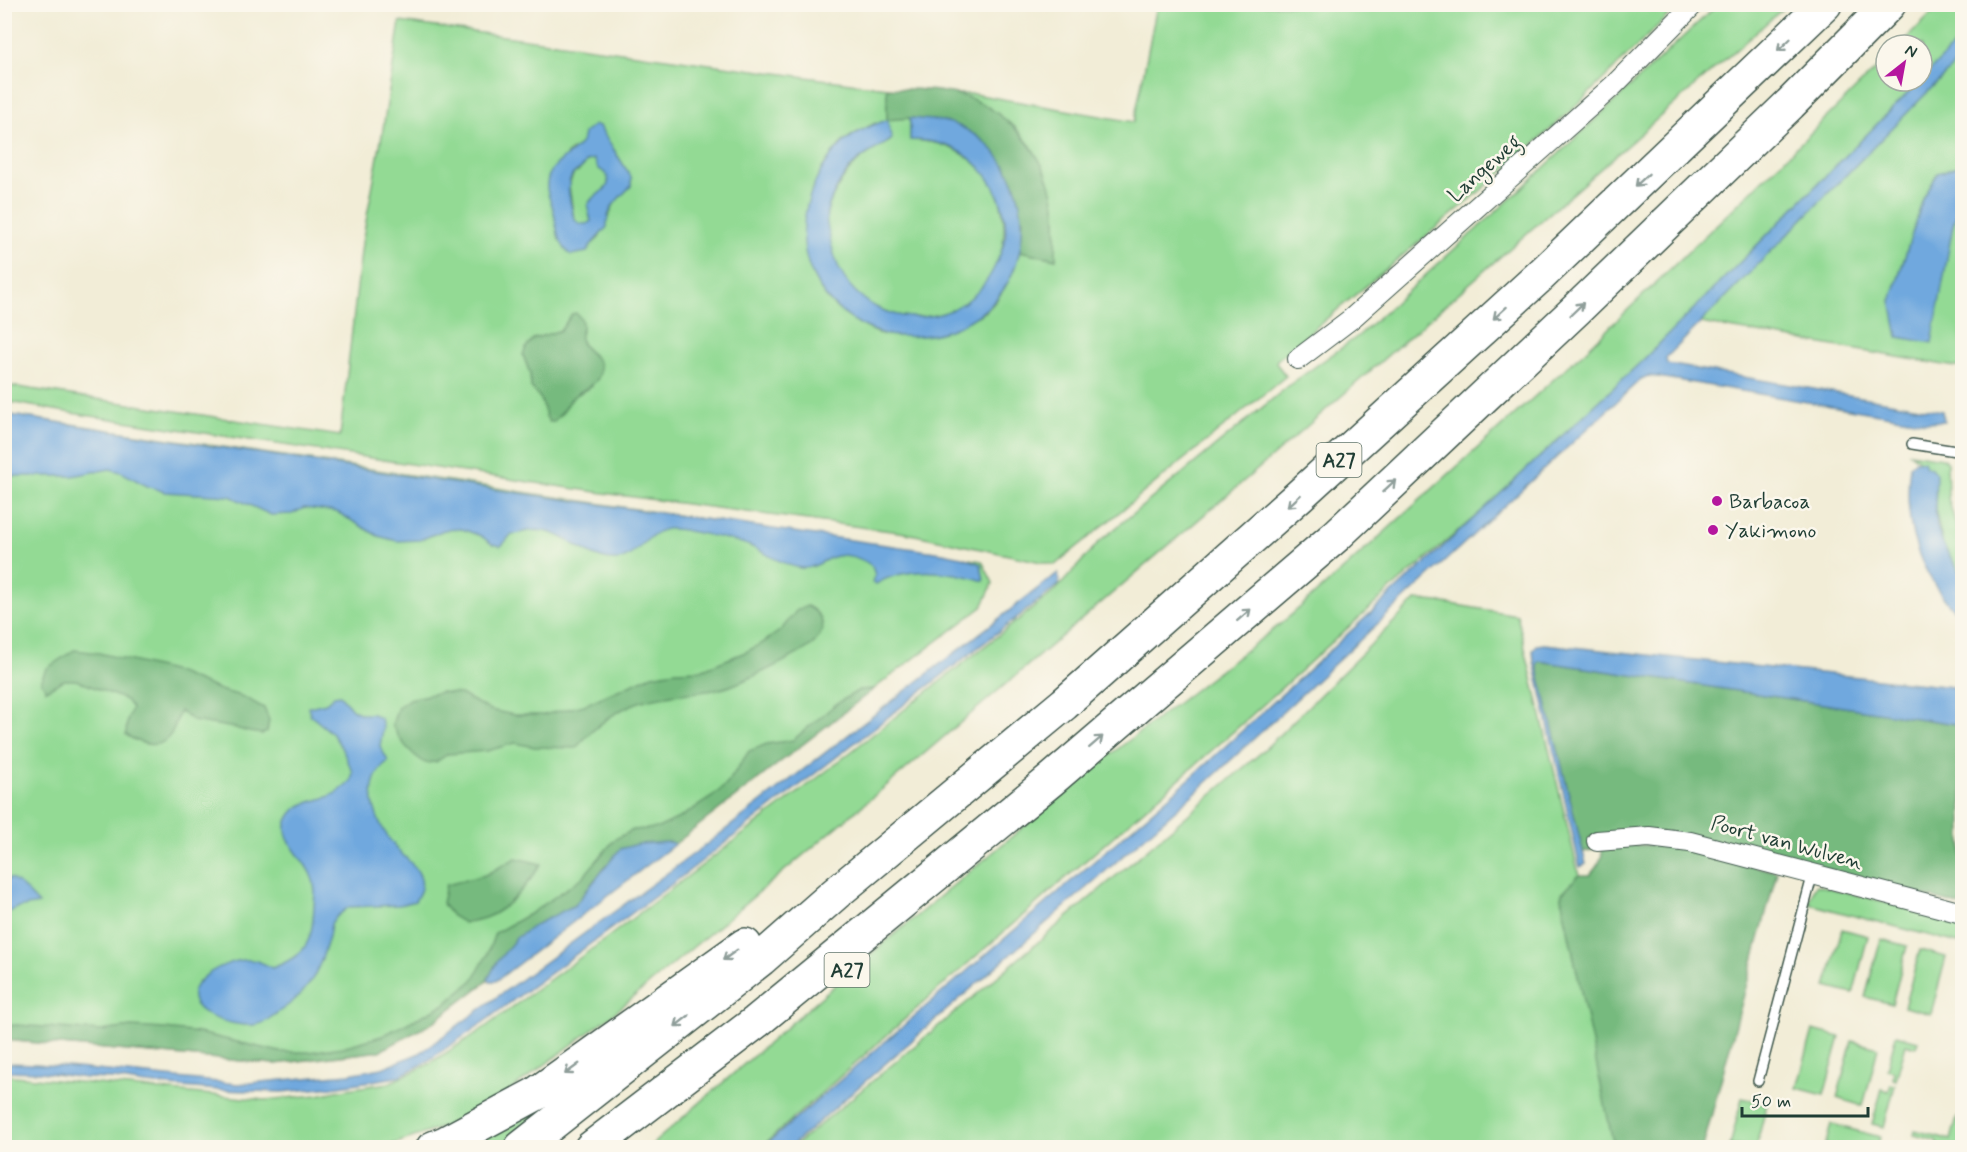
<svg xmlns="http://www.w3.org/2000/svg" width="1967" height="1152" font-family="Mynerve,sans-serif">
  <rect width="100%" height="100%" fill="#fbf7ec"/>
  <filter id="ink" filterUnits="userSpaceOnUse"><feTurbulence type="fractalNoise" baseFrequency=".0167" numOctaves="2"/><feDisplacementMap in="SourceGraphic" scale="12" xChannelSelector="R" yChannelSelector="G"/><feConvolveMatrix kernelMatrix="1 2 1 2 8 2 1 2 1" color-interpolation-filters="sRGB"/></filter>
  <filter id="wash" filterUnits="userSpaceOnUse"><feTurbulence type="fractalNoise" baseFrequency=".008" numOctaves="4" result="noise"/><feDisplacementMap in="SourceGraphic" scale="24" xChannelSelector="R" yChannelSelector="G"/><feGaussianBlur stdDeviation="1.35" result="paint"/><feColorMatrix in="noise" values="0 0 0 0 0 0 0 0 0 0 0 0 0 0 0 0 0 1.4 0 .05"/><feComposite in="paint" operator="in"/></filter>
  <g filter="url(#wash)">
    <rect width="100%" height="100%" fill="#f2edd7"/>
    <path fill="#93da94" stroke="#598c64" stroke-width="1.5" fill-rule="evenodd" d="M1157 5H1679L1572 110 1497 177 1277 360 1276 363 1286 376 1055 565 906 533 603 493 71 413 5 401 4 385 340 436 362 243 382 135 400 22 887 88V119L910 118V140C1036 143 1032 312 918 317 891 318 863 304 846 283 837 271 832 256 830 241 829 234 826 226 826 219 827 208 832 198 837 189 852 162 864 155 890 141L875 123C862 130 847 136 837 148 791 200 790 285 856 322 864 326 875 333 885 335 895 336 927 327 939 324 950 322 964 321 975 317 998 309 1013 273 1020 251L1056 259 1046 173 1031 146 1014 126 968 98 956 94H974L1134 122ZM599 126 631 177V186L615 202 599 238 591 245 587 252 559 240 552 201 547 185 549 176 570 151 579 147 583 139ZM572 314 582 331C578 345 586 348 596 358L592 386 573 397 560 416H546L541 399 531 387 530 373 523 355 561 330Z
      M1717 5H1787L1272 457 905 770 612 1015 508 1092 443 1127 385 1147 5 1148 4 1075 265 1100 317 1095 347 1089 389 1083 427 1065 477 1033 604 940 833 766 1056 590 1100 541 1292 383 1358 336 1520 190Z
      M1940 5H1962V37L1922 79V45H1900Z
      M1962 57V162L1959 166 1938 173 1923 199 1891 301 1953 225 1962 199V368L1700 323Z
      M1886 59V81H1920L1642 361 1484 509 1391 589 1234 731 942 986 761 1147 648 1148 866 958 1106 758 1283 622 1337 575 1585 351 1769 174Z
      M594 159C629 192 590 190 588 206 588 210 590 217 591 221L587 224 580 225 574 219 569 185 574 173 579 171 587 161Z
      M4 414 982 561 993 583 982 607 432 1023 380 1051 275 1064 5 1040Z
      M1910 453 1943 458 1947 463 1948 498 1957 529 1962 542V576L1943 545 1935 508 1936 491 1924 461H1920Z
      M1416 600 1438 602 1517 615 1579 875 1562 893 1561 897 1615 1147 792 1148 971 999 1263 751Z
      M1817 885 1962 921V944L1809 904 1814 888Z
      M1842 929 1868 936 1853 994 1826 987Z
      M1881 939 1907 946 1892 1004 1865 997Z
      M1920 950 1946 957 1931 1014 1904 1007Z
      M1813 1030 1840 1037 1824 1095 1797 1088Z
      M1896 1035 1918 1041 1916 1047 1906 1044 1896 1080 1893 1079 1894 1071 1887 1069Z
      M1852 1041 1878 1048 1863 1106 1837 1098Z
      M587 1071 541 1115 498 1147 462 1148Z
      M1891 1084 1895 1085 1884 1127 1872 1124 1882 1089 1889 1091Z
      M1742 1098 1767 1104 1756 1147 1730 1146Z
      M1957 1117 1962 1119V1147H1936L1937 1141 1914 1135 1915 1130 1951 1140Z
      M1831 1124 1880 1137 1877 1147H1825Z"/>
    <path fill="#76ba7e" stroke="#4a7c59" stroke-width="1.5" d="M887 88C910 89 934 89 956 94 1003 105 1046 153 1054 200 1058 218 1056 240 1056 259L1020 251 1023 218 947 122 910 118 887 120Z
      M576 313C589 325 577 333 581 342 584 349 594 355 599 362 605 386 584 386 572 398 565 406 561 415 553 422H549L546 416 541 399 531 387 530 373 523 355 527 346 533 339 561 330 572 314Z
      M807 606C823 614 828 628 815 642 805 653 736 686 720 689 693 694 665 693 639 702 614 711 593 728 576 748L535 747 515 743 487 751 448 754 436 762 425 763C410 753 400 742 392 725L398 707 409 699 441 692 460 694 490 710 514 715H543L584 705 652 675 675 671 701 670 748 651 764 642 781 630 797 610Z
      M74 650 99 653 176 672 220 690 244 697 264 708 269 720 267 732 262 734 249 732 235 728 193 721 180 711C177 717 176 724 173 730 163 752 142 745 126 735L127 721 132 708 126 700 76 680H64L46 690 41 681 46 669Z
      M1539 661 1962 725V906L1772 855 1590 837 1592 850 1583 852 1537 665Z
      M874 689 675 844 670 842 657 843 606 865 575 905 560 914 497 962 486 982 432 1023 380 1051 275 1064 5 1040 4 1026 17 1025 101 1031 131 1027 165 1029 199 1033 280 1052H309L342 1047 382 1036 445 1004 473 980 487 955 495 933 533 912 583 877 615 839 633 830 658 828 681 817 712 797 727 784 749 751 767 744 793 740 836 704 859 690Z
      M1626 845 1679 846 1777 872 1703 1147H1614L1561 897 1562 893 1579 875H1590C1597 866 1603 860 1602 848Z
      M516 858 541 864C530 882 507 910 487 917 480 920 471 921 464 923L452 916 442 903 446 885 485 875Z"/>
    <path fill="#6fa8de" stroke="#477289" stroke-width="1.5" fill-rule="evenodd" d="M1962 37V57L1666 358 1667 364 1942 411 1944 421 1926 422 1658 377 1648 376 1641 379 1204 785 790 1147H763L1194 775 1484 509 1642 361 1920 81H1922V79Z
      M910 118C927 120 944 119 959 126 1012 150 1034 211 1016 264 1000 312 951 340 902 336 896 336 890 336 884 334 816 313 785 249 815 183 831 148 850 132 887 120L892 139C879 149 862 154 851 167 841 178 831 197 827 211 825 219 827 225 829 233 834 260 841 282 864 299 881 313 902 318 923 317 938 316 950 312 962 304 977 295 986 284 994 268 999 258 1003 249 1005 238 1010 199 980 153 941 144 931 141 920 140 910 140Z
      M594 125 599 126 631 177V186C618 199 606 208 607 227L591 245 587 252 571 255C557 243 557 229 554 212 552 204 546 193 547 185 548 158 582 155 584 133ZM594 159C596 162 596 165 598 168 601 171 604 171 606 174 616 192 590 193 588 206 588 210 590 217 591 221L587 224H580L574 219C572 208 564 184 573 174 579 168 581 171 587 161Z
      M1962 162V199L1953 225 1932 343 1898 337 1891 301 1923 199 1938 173 1959 166Z
      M4 414 498 490 943 553 962 557 981 564 984 581C952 570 906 566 876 584L872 582 875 575 872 566C860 557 844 552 830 558 817 564 810 571 796 567 779 563 766 553 750 546 738 541 678 527 666 529 645 533 635 562 612 560 581 558 560 522 523 532 519 533 513 534 510 536 507 539 505 543 501 546L492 544 481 536 462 529 444 530 420 540 397 541 378 536 337 512 304 508 292 514 271 515 230 496 165 492 147 486 121 472 110 469 72 476H5Z
      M1915 461H1924L1925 466 1931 468 1936 474 1935 508 1937 526 1943 545 1962 576V619C1919 574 1902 528 1910 465Z
      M1058 573 1059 585 676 881 474 1029 423 1064 397 1077 333 1087 282 1092 218 1090 145 1084 114 1079 85 1078 40 1072 5 1071V1063L37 1064 238 1084 349 1074 382 1068 420 1053 703 847Z
      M1544 644 1962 688V725L1539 661 1537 665 1586 864 1580 867 1534 662 1533 650 1537 645Z
      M340 695 352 709 361 714H373L381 719 383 728 380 746 388 761C358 786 377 826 398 850 406 859 418 867 421 879 423 888 419 894 415 901L399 905 349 907C344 911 335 917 332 922 330 926 330 932 329 936 326 947 322 960 317 970 308 990 295 1001 277 1013 272 1016 267 1021 262 1023 248 1029 217 1021 205 1013 167 989 227 957 251 960 258 960 265 964 272 968 307 955 312 943 314 906 315 894 316 886 311 875 303 855 274 837 291 814 300 802 316 801 328 797 337 793 344 788 351 781L353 772 340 745 332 733 310 715 309 707 326 703 334 696Z
      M670 842 675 844 496 981H490L488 979 497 962 516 938 535 925 575 905 620 849 638 844Z
      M10 878 22 886 39 904 17 908 5 914V883Z"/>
  </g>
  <g filter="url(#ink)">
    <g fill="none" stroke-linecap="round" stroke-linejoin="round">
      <g stroke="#3f574c" stroke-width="12">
        <path id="service" d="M1912 444 1962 452
          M1758 1081 1813 873"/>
      </g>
      <g stroke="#3f574c" stroke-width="22">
        <path id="minor" d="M1298 359 1351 319 1614 85 1694 4
          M1597 841 1649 837 1690 842 1962 913"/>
      </g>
      <g stroke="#3f574c" stroke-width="36">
        <path id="motorway" d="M433 1148 445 1143 536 1094 745 945
          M521 1148 761 959 835 894 1064 704 1299 496 1540 276 1825 4
          M591 1148 756 1022 1051 780 1336 536 1577 309 1790 104 1889 4"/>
      </g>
      <use href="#service" stroke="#fff" stroke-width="9"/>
      <use href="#minor" stroke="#fff" stroke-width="20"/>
      <use href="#motorway" stroke="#fff" stroke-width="33"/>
    </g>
    <defs><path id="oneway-shaft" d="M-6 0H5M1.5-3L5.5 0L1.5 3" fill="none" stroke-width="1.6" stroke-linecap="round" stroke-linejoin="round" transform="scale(1.5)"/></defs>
    <g stroke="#8f9e9a">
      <use href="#oneway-shaft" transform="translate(1784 45) rotate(136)"/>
      <use href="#oneway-shaft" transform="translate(1642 180) rotate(137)"/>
      <use href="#oneway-shaft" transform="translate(1577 309) rotate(-44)"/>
      <use href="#oneway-shaft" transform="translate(1500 313) rotate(138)"/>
      <use href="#oneway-shaft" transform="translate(1389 486) rotate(-43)"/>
      <use href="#oneway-shaft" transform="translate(1294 501) rotate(138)"/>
      <use href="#oneway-shaft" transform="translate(1244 615) rotate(-41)"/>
      <use href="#oneway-shaft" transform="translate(1096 742) rotate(-41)"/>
      <use href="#oneway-shaft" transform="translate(730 955) rotate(144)"/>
      <use href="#oneway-shaft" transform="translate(682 1021) rotate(142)"/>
      <use href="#oneway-shaft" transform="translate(572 1069) rotate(144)"/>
    </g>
  </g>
  <g fill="#b5179e" stroke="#fbf7ec" stroke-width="2">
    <circle cx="1717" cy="501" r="6"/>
    <circle cx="1713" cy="530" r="6"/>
  </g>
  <g text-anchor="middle" stroke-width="5" stroke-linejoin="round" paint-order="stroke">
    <g fill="#fbf7ec" stroke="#61756b" stroke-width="1.5">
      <rect x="1316.5" y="443" width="45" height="34" rx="4.5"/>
      <rect x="824.5" y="953" width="45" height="34" rx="4.5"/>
    </g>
    <g font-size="20" font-weight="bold" fill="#1f3d34">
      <text x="1339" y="467">A27</text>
      <text x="847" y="977">A27</text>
    </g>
    <g font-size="21" fill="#1f3d34" stroke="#fbf7ec">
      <text transform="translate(1484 168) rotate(-42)" y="7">Langeweg</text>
      <text transform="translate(1787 842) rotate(15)" y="7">Poort van Wulven</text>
    </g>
    <g font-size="21" fill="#1f3d34" stroke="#fbf7ec" text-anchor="start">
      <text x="1729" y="508">Barbacoa</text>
      <text x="1725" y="537">Yakimono</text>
    </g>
  </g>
  <rect width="1967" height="1152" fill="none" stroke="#fbf7ec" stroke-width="24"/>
  <g transform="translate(1904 63) rotate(31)"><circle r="28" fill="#fbf7ec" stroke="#a3ada2" stroke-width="1.5"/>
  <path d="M0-4.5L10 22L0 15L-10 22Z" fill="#b5179e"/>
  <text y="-9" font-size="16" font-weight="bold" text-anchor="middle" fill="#1f3d34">N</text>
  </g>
  <path d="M1742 1107v9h126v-9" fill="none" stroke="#1f3d34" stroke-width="3"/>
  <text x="1751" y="1107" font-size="18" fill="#1f3d34" stroke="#fbf7ec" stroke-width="4.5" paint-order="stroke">50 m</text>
</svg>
